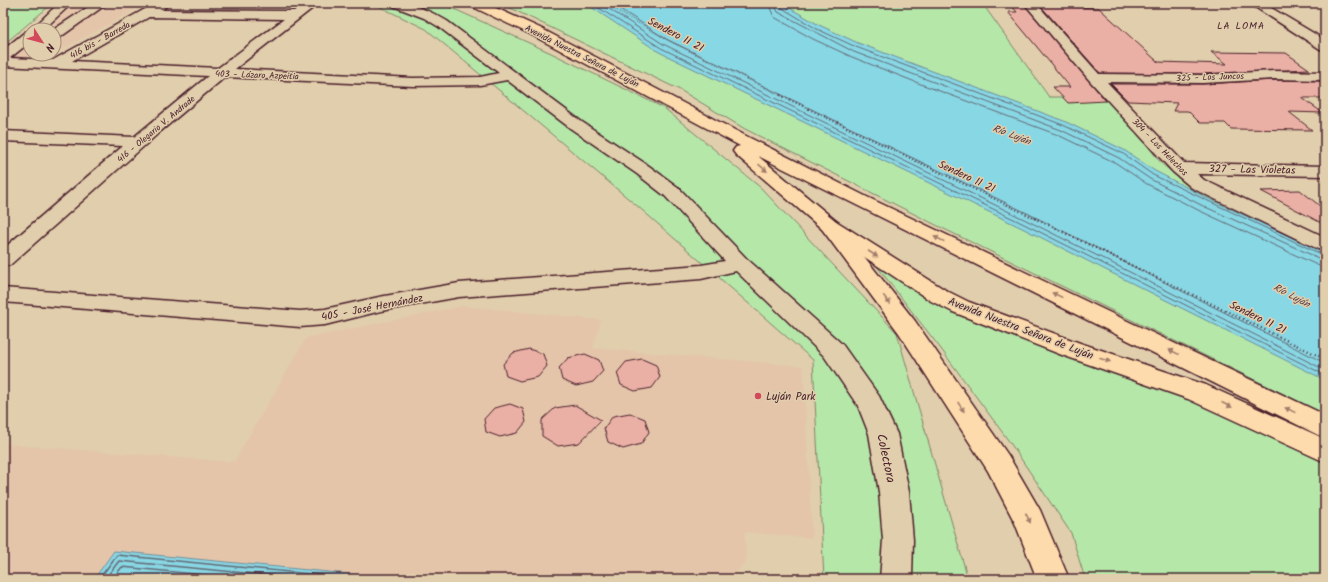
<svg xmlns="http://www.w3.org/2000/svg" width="1328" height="582" font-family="Kalam,sans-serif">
  <rect width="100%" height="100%" fill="#e1ceac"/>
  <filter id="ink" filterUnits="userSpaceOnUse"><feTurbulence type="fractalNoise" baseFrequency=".025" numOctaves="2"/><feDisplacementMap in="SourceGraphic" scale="8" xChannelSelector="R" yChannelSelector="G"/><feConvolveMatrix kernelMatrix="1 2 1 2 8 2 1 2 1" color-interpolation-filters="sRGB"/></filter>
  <g filter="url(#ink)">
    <path fill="#e4c5aa" d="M73 3H147L54 54V30H42Z
      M30 41V54H54L48 57H12Z
      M463 306 601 320 593 348 803 366 812 538 744 532 746 560 731 579H3V444L234 462 306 338Z"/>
    <path fill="#b5e7a8" stroke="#80836a" d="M3 3H53L3 45Z
      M372 3H441L551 53 664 108 761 188 897 333 968 579H824L813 360 642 210 426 29Z
      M500 3H641L1325 336V414L938 226 745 129 680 90Z
      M731 3H982L1049 97H1109L1161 163 1185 183 1325 254Z
      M872 260 1011 330 1263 428 1325 457V579H1085L1071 533 1011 444 941 349Z"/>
    <path fill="#88d7e4" stroke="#6f8d9a" d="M585 3H781L819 25 858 43 1064 121 1124 150 1155 171 1205 197 1325 253V380L1022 228 659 52Z
      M114 551 400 579H94Z"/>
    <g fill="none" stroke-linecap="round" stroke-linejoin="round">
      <path stroke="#636975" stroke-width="1" d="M591 3 661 48 1024 224 1325 375
        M600 3 663 44 1026 220 1325 370
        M611 3 666 39 1029 214 1325 363
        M768 3 774 17 813 39 852 57 918 83 1058 135 1116 163 1147 184 1198 210 1317 265 1325 267
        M774 3 778 12 854 52 1061 130 1119 158 1150 179 1201 205 1325 261
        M779 3 782 8 817 29 856 47 1063 125 1122 153 1153 175 1325 256"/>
      <path stroke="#636975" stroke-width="1.5" d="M99 579 117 555 361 579
        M105 579 119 561 309 579
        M112 579 122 567 247 579"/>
    </g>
    <path fill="#eab0a5" stroke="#4a1f2b" d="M1009 3H1023L1106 101 1068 103 1053 87H1070L1008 12H1017Z
      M1038 3H1069L1074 7 1099 8 1158 62 1227 64 1211 52 1286 53 1309 69 1203 74 1100 73Z
      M1274 80 1319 81 1325 85V98H1302L1323 113 1289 112 1312 130 1231 129 1225 123H1200L1188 111H1173L1177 103 1128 101 1111 84H1203Z
      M1300 190 1325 210V225L1261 191Z
      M529 349 543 354 547 366 538 377 520 381 506 376 503 364 513 353Z
      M585 354 599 360 603 371 593 382 576 386 562 380 559 368 568 358Z
      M642 359 656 365 660 377 652 388 635 391 621 385 617 373 626 362Z
      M510 404 523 409 526 422 517 433 500 437 486 432 484 419 494 408Z
      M575 405 601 420 579 443 558 446 542 436V420L555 408Z
      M630 413 645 419 649 432 641 444 623 449 608 442 604 428 613 416Z"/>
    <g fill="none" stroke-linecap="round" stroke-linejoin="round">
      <g stroke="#4a1f2b" stroke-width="3">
        <path id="minor" d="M59 3H72L43 30 30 31Z
          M94 3H108L59 38 54 39 53 30Z
          M156 3H166L167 5 162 10 294 11 305 3H319L235 69 413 78 480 77 499 73 439 27 424 18 393 6 391 3C414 3 428 10 447 21L582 122 649 166 679 188 746 258 842 344 879 396 897 434 909 492 913 540 912 579H880L883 540 879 492 869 434 858 406 824 356 736 271 701 279 459 297 381 311 325 325 300 327 3 302V288L300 311 325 309 379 297 459 283 701 265 725 261 665 196 637 174 570 128 507 80 480 85 413 86 225 77 161 131 10 265 3 266V249L123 146 3 141V131L134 137 208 76 3 66V50L25 32 30 31V42L10 58 53 60ZM149 17 284 19 218 68 72 61Z
          M1024 3H1036L1099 74 1203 75 1274 71 1325 72V80L1274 79 1203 83 1107 82 1184 163 1325 166V176L1197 174 1204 180 1325 237V251L1318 249 1192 188 1173 172 1090 81Z
          M1249 3H1263L1325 40V50L1320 49Z"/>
      </g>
      <g stroke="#4a1f2b" stroke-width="3">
        <path id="major" d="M469 3H485L540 28 748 137 867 197 1325 415V438L1316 434 758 156 836 221 947 291 969 302 1080 343 1206 385 1325 439V462L1188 399 1062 355 953 312 931 301 822 229 736 155 733 151 736 147 740 146 530 34 471 6Z"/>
      </g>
      <g stroke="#4a1f2b" stroke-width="3">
        <path id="highway" d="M829 219 836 221 915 321 1008 455 1040 510 1069 579H1037L1015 523 988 471 899 333 819 225 822 221Z"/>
      </g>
      <path stroke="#4a1f2b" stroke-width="1.5" stroke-dasharray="0.5 2" stroke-linecap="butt" d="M604 3 673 43 782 96"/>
      <path stroke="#4a1f2b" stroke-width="2" stroke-dasharray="1 2.5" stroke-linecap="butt" d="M780 95 1036 219"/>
      <path stroke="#4a1f2b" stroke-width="2.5" stroke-dasharray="1 3" stroke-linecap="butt" d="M1034 218 1325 359"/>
      <use href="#minor" fill="#e1ceac" fill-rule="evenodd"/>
      <use href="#major" fill="#fedbac" fill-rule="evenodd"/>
      <use href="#highway" fill="#fedbac" fill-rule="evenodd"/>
    </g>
    <defs><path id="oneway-solid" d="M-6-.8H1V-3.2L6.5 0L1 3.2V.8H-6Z"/></defs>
    <g fill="#a47d6c">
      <use href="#oneway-solid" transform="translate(763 168) rotate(41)"/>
      <use href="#oneway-solid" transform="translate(939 239) rotate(-154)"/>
      <use href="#oneway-solid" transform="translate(873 254) rotate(33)"/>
      <use href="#oneway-solid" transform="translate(1057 295) rotate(-154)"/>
      <use href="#oneway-solid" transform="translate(887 300) rotate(52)"/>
      <use href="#oneway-solid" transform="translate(1174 352) rotate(-154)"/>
      <use href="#oneway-solid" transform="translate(1105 360) rotate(18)"/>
      <use href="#oneway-solid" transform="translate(1227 405) rotate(24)"/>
      <use href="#oneway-solid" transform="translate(961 407) rotate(56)"/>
      <use href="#oneway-solid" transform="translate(1290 410) rotate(-154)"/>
      <use href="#oneway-solid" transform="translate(1028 518) rotate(64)"/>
    </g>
  </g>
  <circle fill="#d1495b" stroke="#e1ceac" stroke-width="1.5" cx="758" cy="396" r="4"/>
  <g text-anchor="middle" stroke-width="3" stroke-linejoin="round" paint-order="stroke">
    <g font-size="9" fill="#4a1f2b" stroke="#e1ceac">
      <text transform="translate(100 40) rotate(-29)" y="3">416 bis - Barreda</text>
      <text transform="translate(582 56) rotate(27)" y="3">Avenida Nuestra Señora de Luján</text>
      <text transform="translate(257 75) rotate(2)" y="3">403 - Lázaro Azpeitia</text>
      <text transform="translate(1210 77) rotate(-2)" y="3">325 - Los Juncos</text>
      <text transform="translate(156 129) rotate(-40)" y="3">416 - Olegario V. Andrade</text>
      <text transform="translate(1160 147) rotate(46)" y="3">304 - Los Helechos</text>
    </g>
    <g font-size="10" letter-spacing="1" fill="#4a1f2b" stroke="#e1ceac">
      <text x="1241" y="29">LA LOMA</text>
    </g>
    <g font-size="10" font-style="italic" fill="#533b47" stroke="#e1ceac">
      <text transform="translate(1012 134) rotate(21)" y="4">Río Luján</text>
      <text transform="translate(1292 295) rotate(28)" y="4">Río Luján</text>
    </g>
    <g font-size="11" fill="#4a1f2b" stroke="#e1ceac">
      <text transform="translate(676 34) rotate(28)" y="4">Sendero 11 21</text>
      <text transform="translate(1252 169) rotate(1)" y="4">327 - Las Violetas</text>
      <text transform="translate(967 176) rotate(25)" y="4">Sendero 11 21</text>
      <text transform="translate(372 307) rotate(-11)" y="4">405 - José Hernández</text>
      <text transform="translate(1258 317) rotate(26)" y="4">Sendero 11 21</text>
      <text transform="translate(1021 328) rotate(21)" y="4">Avenida Nuestra Señora de Luján</text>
    </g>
    <g font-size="11" fill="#4a1f2b" stroke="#e1ceac" text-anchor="start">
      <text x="766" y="400">Luján Park</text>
    </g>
    <g font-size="13" fill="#4a1f2b" stroke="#e1ceac">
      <text transform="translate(887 458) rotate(78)" y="5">Colectora</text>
    </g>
  </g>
  <rect width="1328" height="582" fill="none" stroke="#e1ceac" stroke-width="16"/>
  <rect x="8" y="8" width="1312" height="566" fill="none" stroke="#4a1f2b" stroke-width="1.5" filter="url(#ink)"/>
  <g transform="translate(42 42) rotate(126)"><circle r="19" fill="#e1ceac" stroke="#a58878"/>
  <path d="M0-3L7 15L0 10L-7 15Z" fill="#d1495b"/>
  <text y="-6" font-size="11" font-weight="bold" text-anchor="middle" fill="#4a1f2b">N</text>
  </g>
</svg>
